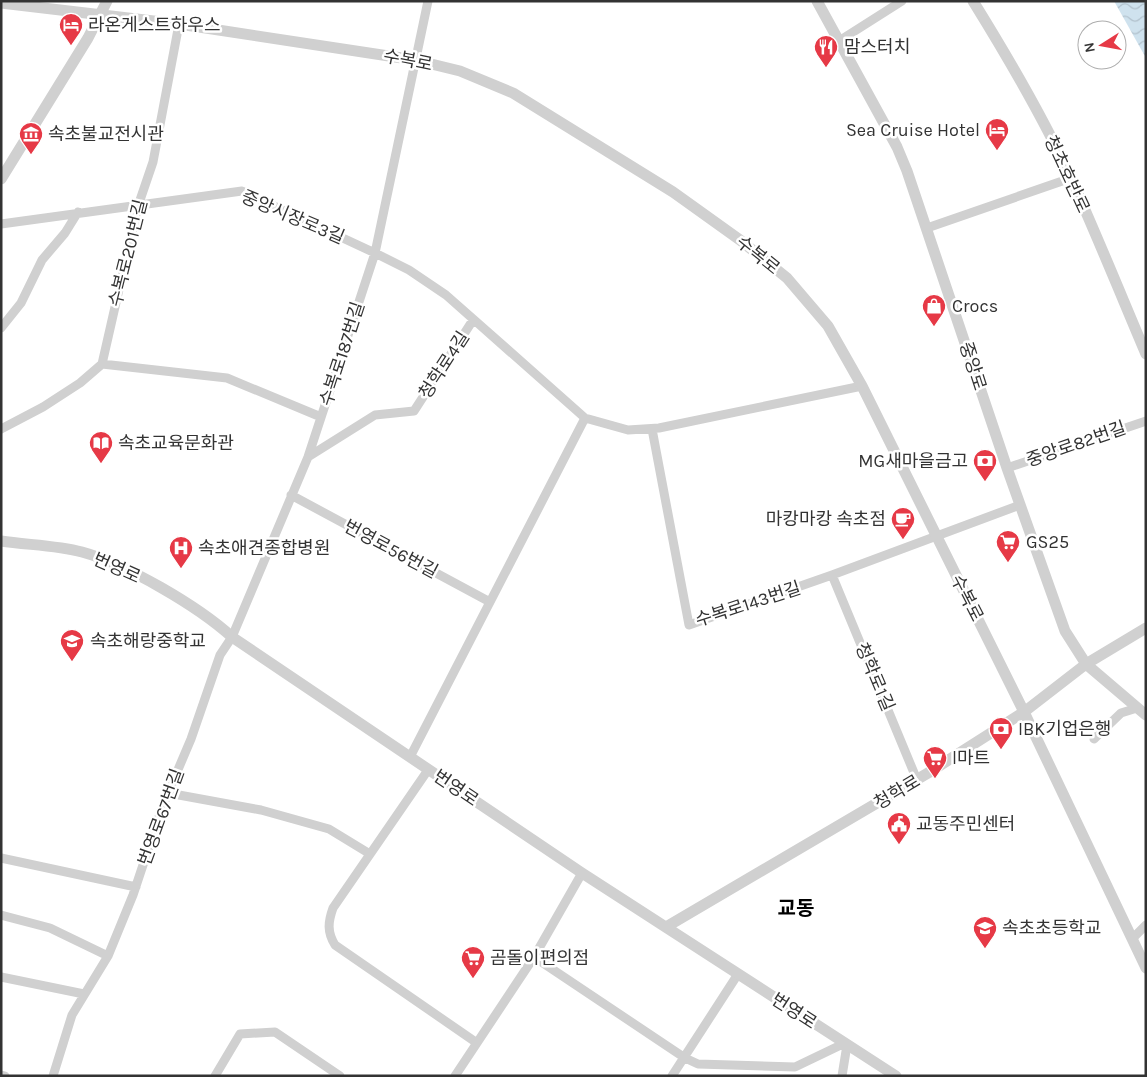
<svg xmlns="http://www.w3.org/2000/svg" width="1147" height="1077" font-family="Karla,'Noto Sans KR',sans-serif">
  <defs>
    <pattern id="water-waves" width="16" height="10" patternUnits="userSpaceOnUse" patternTransform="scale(1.25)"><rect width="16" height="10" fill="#cfe2ee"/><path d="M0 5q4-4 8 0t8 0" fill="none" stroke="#b2c2cd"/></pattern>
  </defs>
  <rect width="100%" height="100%" fill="#fff"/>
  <path fill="url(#water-waves)" d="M1114 1H1146V58Z"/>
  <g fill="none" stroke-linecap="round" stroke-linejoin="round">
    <path stroke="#d0d0d0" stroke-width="9" d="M839 41 902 1
      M1 224 242 191 375 253 409 270 446 295 585 418 628 430 659 428 862 386
      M927 228 1071 178
      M1 328 21 303 42 260 65 233 78 212
      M102 364 227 378 321 417
      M1 429 43 407 80 383 102 364 138 206 153 162 179 24
      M652 429 689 625 832 575 1020 505
      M308 457 375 415 414 411 473 320
      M1007 468 1146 421
      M291 495 490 602
      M832 575 917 780
      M1094 739 1121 713 1137 708
      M410 757 585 418
      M428 770 333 908C328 922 327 932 335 945L477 1043
      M168 793 261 810 329 829 370 854
      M1 858 136 887
      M1 915 50 928 108 956
      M1132 939 1146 925
      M534 957 685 1058 698 1064 795 1067 845 1043
      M1 977 84 994
      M1 1075 5 1076
      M53 1076 72 1015 108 956 133 895 163 805 191 739 220 655 232 637 308 457 375 253 428 1
      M215 1076 240 1034 275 1032 340 1076
      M455 1076 534 957 582 873
      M672 1076 738 974
      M842 1076 847 1045"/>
    <path stroke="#d0d0d0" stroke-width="11" d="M817 1 897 147 907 171 1007 468 1065 631 1086 664 1146 715
      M973 1C1009 59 1043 117 1071 178 1097 236 1121 295 1146 354
      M1 3 179 24 415 60 460 71 513 93 673 192 740 240 787 278 828 326 862 386 1024 712 1146 968
      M1 179 88 38 107 1
      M1 541C27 545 56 545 82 552 126 564 198 606 232 637L582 873 896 1076
      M666 927 928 773 1024 712 1086 664 1146 628"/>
  </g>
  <defs>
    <g id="hotel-pin" transform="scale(1.25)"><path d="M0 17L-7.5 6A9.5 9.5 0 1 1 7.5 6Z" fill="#e63946" stroke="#fff"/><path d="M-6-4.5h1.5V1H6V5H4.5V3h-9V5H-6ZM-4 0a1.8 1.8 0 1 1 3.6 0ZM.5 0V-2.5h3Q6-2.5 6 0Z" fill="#fff"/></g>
    <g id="restaurant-pin" transform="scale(1.25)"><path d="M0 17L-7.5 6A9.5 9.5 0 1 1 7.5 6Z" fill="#e63946" stroke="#fff"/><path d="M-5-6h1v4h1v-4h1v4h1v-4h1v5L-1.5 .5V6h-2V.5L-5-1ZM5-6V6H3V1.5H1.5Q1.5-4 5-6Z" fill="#fff"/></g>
    <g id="museum-pin" transform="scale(1.25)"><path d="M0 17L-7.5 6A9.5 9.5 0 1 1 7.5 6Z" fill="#e63946" stroke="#fff"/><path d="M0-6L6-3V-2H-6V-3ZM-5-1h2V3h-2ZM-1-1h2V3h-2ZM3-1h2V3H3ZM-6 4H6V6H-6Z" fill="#fff"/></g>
    <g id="shop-pin" transform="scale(1.25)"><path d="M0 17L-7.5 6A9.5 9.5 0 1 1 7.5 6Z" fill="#e63946" stroke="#fff"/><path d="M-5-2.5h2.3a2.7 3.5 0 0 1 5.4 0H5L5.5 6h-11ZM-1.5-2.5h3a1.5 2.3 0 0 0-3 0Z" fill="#fff"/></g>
    <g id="library-pin" transform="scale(1.25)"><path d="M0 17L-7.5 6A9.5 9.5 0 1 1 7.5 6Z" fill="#e63946" stroke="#fff"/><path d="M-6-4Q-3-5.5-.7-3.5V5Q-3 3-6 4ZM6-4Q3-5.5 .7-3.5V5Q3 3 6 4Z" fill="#fff"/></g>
    <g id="bank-pin" transform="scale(1.25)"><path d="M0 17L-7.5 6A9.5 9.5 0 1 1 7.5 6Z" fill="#e63946" stroke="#fff"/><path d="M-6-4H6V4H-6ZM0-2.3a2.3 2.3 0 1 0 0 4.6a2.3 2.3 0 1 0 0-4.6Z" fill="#fff"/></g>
    <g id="cafe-pin" transform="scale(1.25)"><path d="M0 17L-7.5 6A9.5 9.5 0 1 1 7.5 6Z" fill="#e63946" stroke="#fff"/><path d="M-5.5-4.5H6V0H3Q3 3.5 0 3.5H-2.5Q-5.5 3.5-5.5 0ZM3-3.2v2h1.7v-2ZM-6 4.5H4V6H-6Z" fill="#fff"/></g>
    <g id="supermarket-pin" transform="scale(1.25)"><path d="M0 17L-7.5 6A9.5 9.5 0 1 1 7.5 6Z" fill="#e63946" stroke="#fff"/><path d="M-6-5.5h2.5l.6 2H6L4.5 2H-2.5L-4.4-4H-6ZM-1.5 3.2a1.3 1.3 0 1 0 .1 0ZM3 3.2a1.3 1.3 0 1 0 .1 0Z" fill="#fff"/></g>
    <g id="hospital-pin" transform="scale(1.25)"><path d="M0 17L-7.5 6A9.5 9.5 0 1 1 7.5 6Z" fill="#e63946" stroke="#fff"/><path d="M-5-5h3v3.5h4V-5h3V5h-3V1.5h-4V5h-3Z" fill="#fff"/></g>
    <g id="school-pin" transform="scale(1.25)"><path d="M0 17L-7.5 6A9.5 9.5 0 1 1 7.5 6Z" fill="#e63946" stroke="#fff"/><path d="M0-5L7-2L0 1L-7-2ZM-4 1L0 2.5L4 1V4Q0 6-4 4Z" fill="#fff"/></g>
    <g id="civic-pin" transform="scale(1.25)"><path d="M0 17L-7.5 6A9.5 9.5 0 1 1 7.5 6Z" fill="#e63946" stroke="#fff"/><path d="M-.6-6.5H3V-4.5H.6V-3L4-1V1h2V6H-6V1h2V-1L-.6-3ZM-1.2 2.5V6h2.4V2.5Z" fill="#fff"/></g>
  </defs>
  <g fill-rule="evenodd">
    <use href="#hotel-pin" x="71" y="25"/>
    <use href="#restaurant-pin" x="826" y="47"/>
    <use href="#hotel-pin" x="997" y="130"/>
    <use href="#museum-pin" x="31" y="134"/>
    <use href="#shop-pin" x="934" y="306"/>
    <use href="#library-pin" x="101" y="443"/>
    <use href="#bank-pin" x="985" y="461"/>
    <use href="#cafe-pin" x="903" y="519"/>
    <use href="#supermarket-pin" x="1008" y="542"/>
    <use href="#hospital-pin" x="181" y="548"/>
    <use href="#school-pin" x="72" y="641"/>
    <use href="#bank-pin" x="1001" y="729"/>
    <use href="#supermarket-pin" x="935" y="758"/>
    <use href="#civic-pin" x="899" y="824"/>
    <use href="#school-pin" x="985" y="928"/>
    <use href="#supermarket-pin" x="473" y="958"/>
  </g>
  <g text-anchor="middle" stroke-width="5" stroke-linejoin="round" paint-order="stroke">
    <g font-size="18" fill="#333" stroke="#fff" text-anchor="start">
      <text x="88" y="31">라온게스트하우스</text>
      <text x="844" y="53">맘스터치</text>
      <text x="980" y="136" text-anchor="end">Sea Cruise Hotel</text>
      <text x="48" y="140">속초불교전시관</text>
      <text x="952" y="312">Crocs</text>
      <text x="118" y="449">속초교육문화관</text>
      <text x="968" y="467" text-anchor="end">MG새마을금고</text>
      <text x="886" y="525" text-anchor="end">마캉마캉 속초점</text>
      <text x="1026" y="548">GS25</text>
      <text x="198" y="554">속초애견종합병원</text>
      <text x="90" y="647">속초해랑중학교</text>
      <text x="1018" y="735">IBK기업은행</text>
      <text x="952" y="764">l마트</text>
      <text x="916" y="830">교동주민센터</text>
      <text x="1002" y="934">속초초등학교</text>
      <text x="490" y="964">곰돌이편의점</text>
    </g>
    <g font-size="18" fill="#333" stroke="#fff">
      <text transform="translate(408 60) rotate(11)" y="6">수복로</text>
      <text transform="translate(1067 174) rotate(65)" y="6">청초호반로</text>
      <text transform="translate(293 217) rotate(23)" y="6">중앙시장로3길</text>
      <text transform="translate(128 253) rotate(-76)" y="6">수복로201번길</text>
      <text transform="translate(758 255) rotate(39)" y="6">수복로</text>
      <text transform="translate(342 354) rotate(-72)" y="6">수복로187번길</text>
      <text transform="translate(444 365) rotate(-57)" y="6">청학로4길</text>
      <text transform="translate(973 366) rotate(72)" y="6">중앙로</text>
      <text transform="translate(1076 444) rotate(-19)" y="6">중앙로82번길</text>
      <text transform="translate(391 549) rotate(28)" y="6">번영로56번길</text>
      <text transform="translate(117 568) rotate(24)" y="6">번영로</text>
      <text transform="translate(967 598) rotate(63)" y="6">수복로</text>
      <text transform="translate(748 604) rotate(-18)" y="6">수복로143번길</text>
      <text transform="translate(875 677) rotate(67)" y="6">청학로1길</text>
      <text transform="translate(456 788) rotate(34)" y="6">번영로</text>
      <text transform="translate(897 792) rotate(-31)" y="6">청학로</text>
      <text transform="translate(161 817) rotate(-70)" y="6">번영로67번길</text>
      <text transform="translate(794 1011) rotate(33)" y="6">번영로</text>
    </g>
    <g font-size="20" font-weight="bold" fill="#000" stroke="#fff">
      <text x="796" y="915">교동</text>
    </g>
  </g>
  <rect width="1147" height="1077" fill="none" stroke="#333333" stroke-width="5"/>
  <g transform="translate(1102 45) rotate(259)"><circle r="24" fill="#ffffff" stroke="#adadad"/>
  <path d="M0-4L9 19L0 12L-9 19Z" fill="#e63946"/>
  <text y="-8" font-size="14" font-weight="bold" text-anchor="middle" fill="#333333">N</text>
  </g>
</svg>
